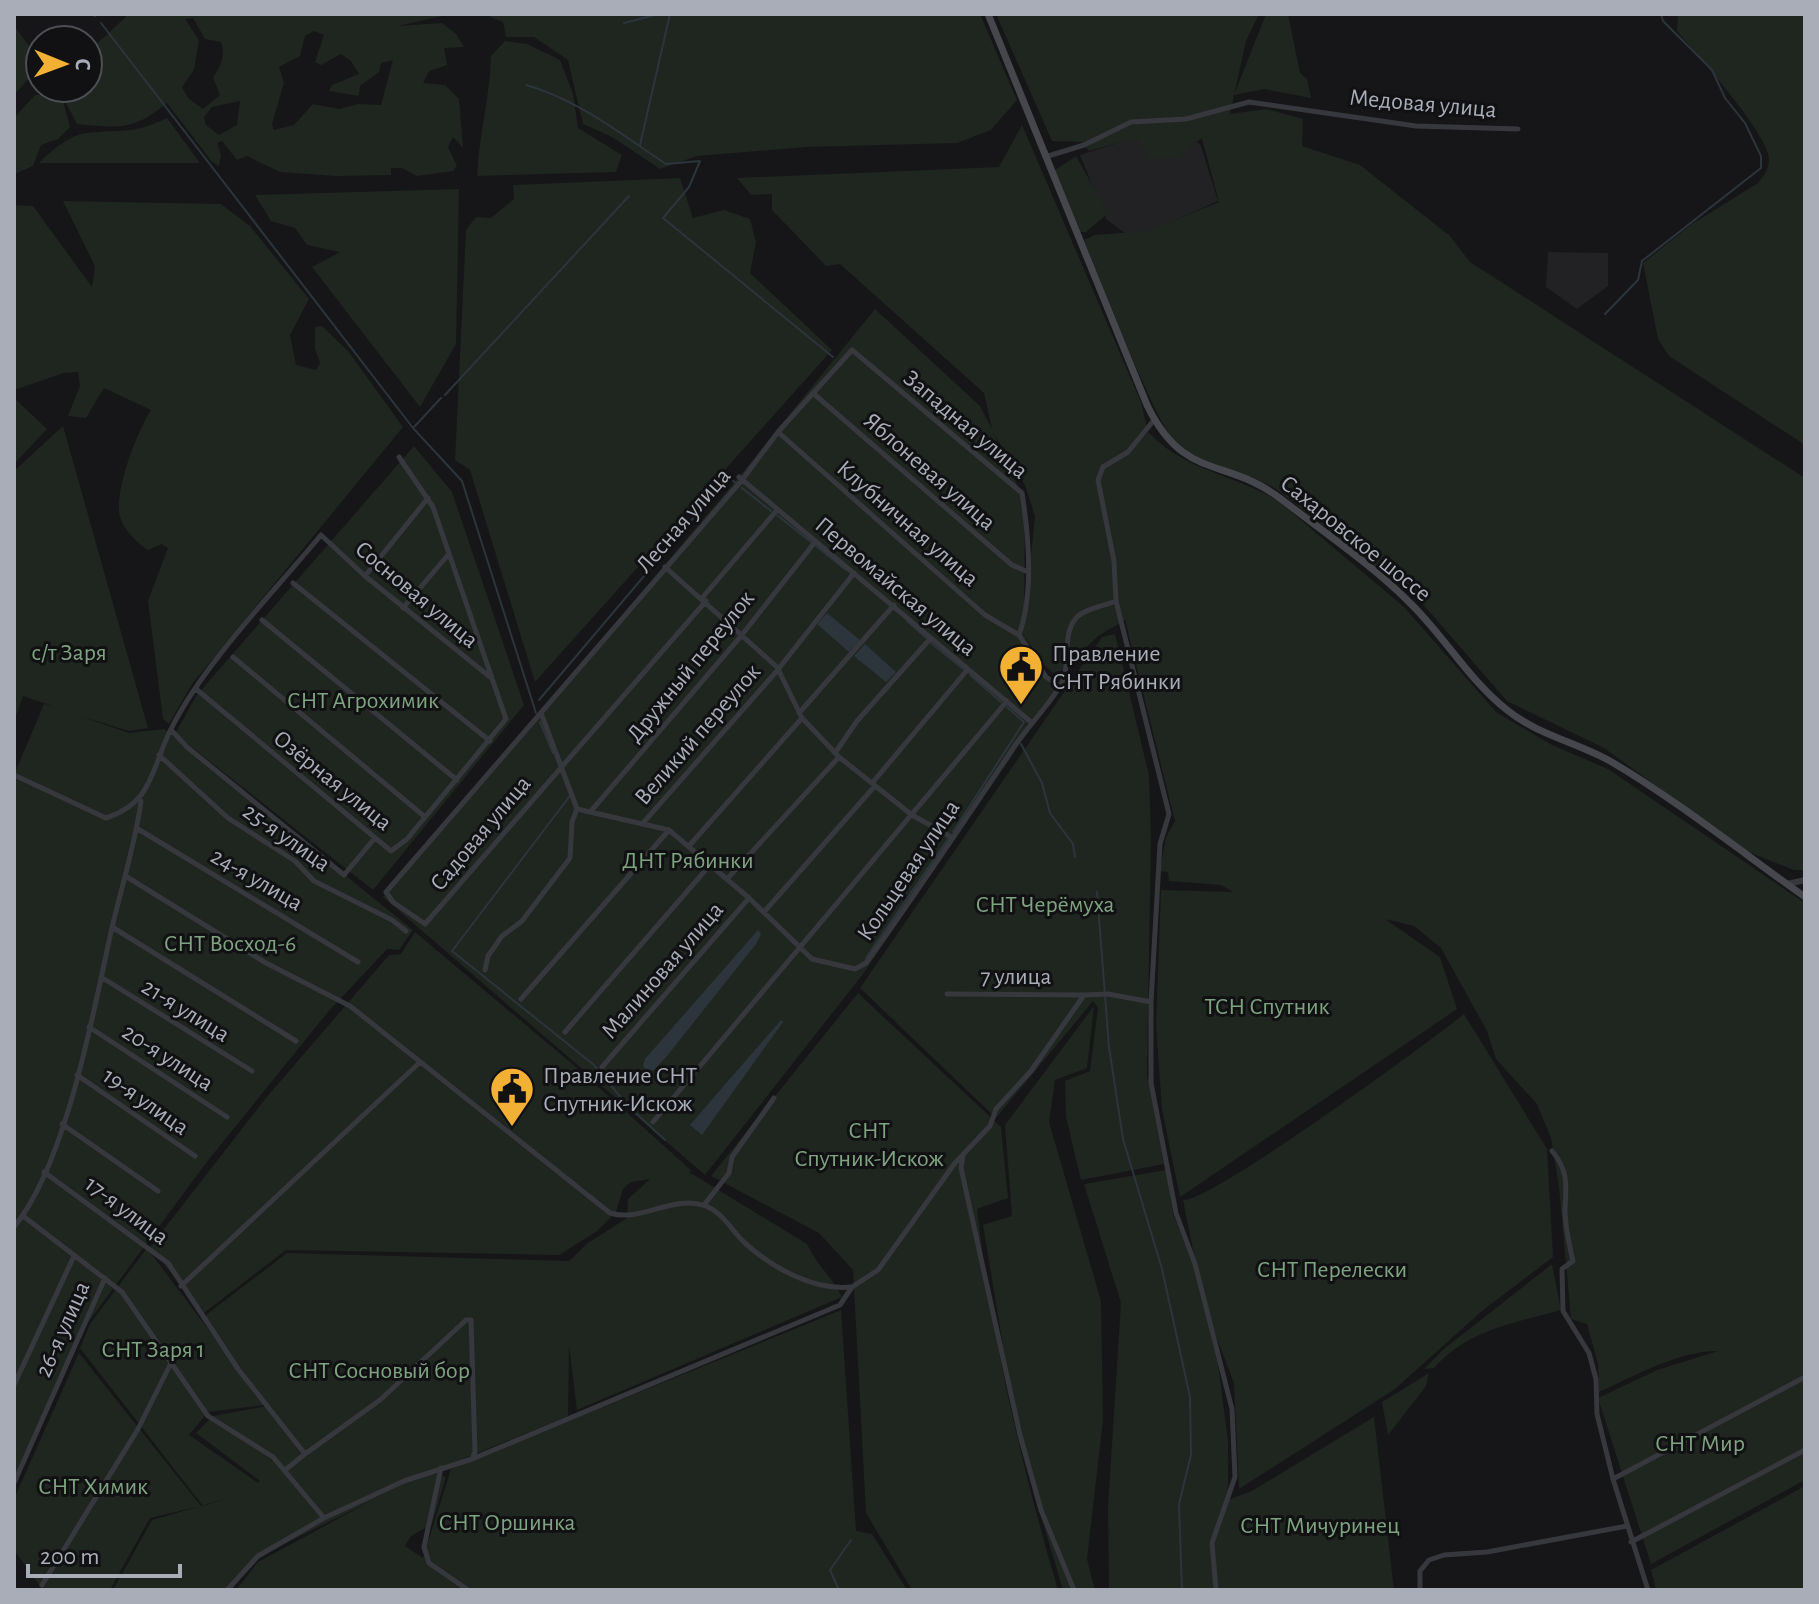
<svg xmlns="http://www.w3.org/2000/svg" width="1819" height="1604" font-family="'Alegreya Sans',sans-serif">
  <rect width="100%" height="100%" fill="#161618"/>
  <path fill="#222225" d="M1189 132 1201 146 1218 201 1133 239 1106 219 1080 155 1140 136Z
    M1548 252 1608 253V286L1577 309 1546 287Z"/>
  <path fill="#1e261f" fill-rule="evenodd" d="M129 14H451L398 26 442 23 456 34 464 47 444 48 447 65 429 71 423 83 445 85 459 99 463 148 453 137 448 147 457 166 453 171 417 176 402 168H391V175L336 176 280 172 247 156 237 160 222 141 217 143 221 155 219 166 212 162 167 103C133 131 119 128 77 124L58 88H88V52ZM193 18 205 39 221 42C226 55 220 66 213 78L220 95 203 109 188 98 182 87 194 70 199 40 185 19ZM314 31 324 35 315 62 321 65 341 54 351 61 359 74 332 85 329 91 359 96 360 86 379 72 381 63 393 60 381 105 358 104 339 109 313 104 294 125 274 130 272 124 284 83 279 67 300 56 305 36ZM240 101 237 125 219 135 206 125 204 117 212 107Z
    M493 14H980L1017 100 991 130 957 143 806 147 697 156 660 169 612 137 583 124 568 60 534 37H506L503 22 490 17Z
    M996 14H1259L1246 41 1230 114 1266 109 1303 119 1302 146 1360 165 1450 236 1470 262 1805 478 1804 870H1794L1748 852 1604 748 1507 701 1422 603 1276 489C1244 471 1205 468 1176 443 1157 427 1098 274 1084 240L1095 235 1148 231 1219 202 1202 139 1192 143 1178 158 1149 159 1136 138 1089 151 1082 142 1052 141Z
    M1266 14H1288L1300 73 1307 79 1311 98 1264 89 1234 95Z
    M1678 14H1805V445L1669 356 1658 339 1643 263 1692 224 1758 183C1765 175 1771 165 1768 154 1761 126 1698 56 1677 31Z
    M14 26 40 61V66L14 95Z
    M505 41 527 44 560 60 573 94 578 128 622 155 616 172 477 176C479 135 490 96 491 56Z
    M55 93 63 101 70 127 58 139 41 145 33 166 14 174V118L35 95Z
    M167 118 200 163H39C51 151 69 135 87 133 122 129 132 135 167 118Z
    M1022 125 1141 402 1147 428 1126 451 1103 465 1129 453 1148 432C1184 470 1234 475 1277 500L1404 607 1496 712 1552 745 1608 769 1805 903V1480L1651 1564 1598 1398 1657 1370 1718 1351C1678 1351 1635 1376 1599 1392L1598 1364 1587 1324 1571 1319 1559 1187 1551 1138 1537 1104 1496 1059 1487 1031 1441 948 1414 926 1385 919 1440 957 1457 1009 1180 1197 1162 1110 1156 1025 1161 890 1233 892 1221 885 1169 881 1168 872 1160 871 1166 837 1175 821 1125 620 1098 636 1056 676 1042 663 1023 633 1047 675 1059 687 863 974 705 1175 383 897 739 477 875 309 980 406 992 429 984 393 840 264 826 266 772 210V194L751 195 737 178 999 167ZM994 434 1025 485 1035 516 1024 627 1025 502Z
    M1076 156 1108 213 1086 232H1080L1055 170Z
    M680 178 693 218 724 210 750 219 756 242 750 273 832 350 535 682 470 470 455 460 466 230 476 217 491 218 514 199 513 185Z
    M459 189 456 344 420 407 312 267 340 252 307 245 295 228 271 221 255 195Z
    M63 201 221 204 250 226 309 299 290 335 296 365 316 370 320 363 315 349V327L322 326 348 351 403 427 192 684 169 724 163 719 148 601 168 548 162 544 148 550C138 544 123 529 120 517 113 493 138 429 151 410L104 388 86 418 68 416 80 386 78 372 64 373 14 390V205L33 206 92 287 95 266Z
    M14 398 47 429 14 464Z
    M63 426 148 728 129 731 80 716 129 733 164 729 413 930 399 950 387 949 328 1012 206 1163 87 1324 14 1485V775L44 704 53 706 23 696 14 722V471Z
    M414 446 452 492 524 705 373 890 175 734 196 696Z
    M1115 634 1149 775 1151 837 1147 1075 1164 1164 1081 1180 1066 1117 1065 1081 1090 1071 1098 1008 1093 1001 996 1118 860 988 1102 637Z
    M415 932 576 1067 692 1171 689 1172 807 1244C816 1264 832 1277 842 1297L577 1410 569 1345 568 1416 422 1476 433 1473 446 1477 432 1524 411 1536 405 1546 423 1558 451 1469 841 1310 856 1531 872 1534 907 1590H236L258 1562 371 1501 260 1556 231 1590H113L152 1520 232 1497 203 1506 80 1348 90 1324 147 1248 265 1405 208 1412 189 1435 258 1483 260 1481 196 1433 213 1416 267 1406 203 1318 211 1311 287 1253 569 1261 588 1243 627 1218 628 1199 650 1179 631 1182 623 1189 616 1212 597 1231 559 1255 286 1250 204 1313 150 1247 266 1098 389 955 401 954Z
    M858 993 1001 1127 1008 1198 977 1209C992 1340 1021 1464 1058 1590H912L866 1513 853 1270 819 1233 711 1176Z
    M1094 1006 1087 1068 1055 1080 1049 1122 1101 1301 1103 1420 1087 1559 1095 1590H1063L1019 1442 983 1225 1012 1216 1005 1125Z
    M1464 1014 1547 1149 1553 1257 1482 1311 1395 1389 1239 1489 1234 1383 1204 1305 1183 1200C1208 1204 1431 1041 1464 1014Z
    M1166 1170 1173 1214 1193 1263 1218 1364 1228 1441V1500L1252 1491 1374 1417 1394 1590H1109L1108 1507 1121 1303 1084 1184Z
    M1552 1264 1561 1310C1514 1323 1467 1330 1434 1368L1424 1369 1445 1348Z
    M79 1353 201 1506 150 1518 110 1590H43L14 1550V1499Z
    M1429 1373 1426 1386 1388 1435 1382 1402Z
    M1805 1486V1590H1656L1651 1570Z"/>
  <path fill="#2c353c" d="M827 613 860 640 849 652 817 624Z
    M865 644 896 672 886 682 854 656Z
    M758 930 761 934 756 944 667 1056 654 1070 647 1071 643 1066 645 1059Z
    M781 1020 783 1022 702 1135 690 1125Z"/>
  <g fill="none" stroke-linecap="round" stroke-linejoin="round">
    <path stroke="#2c353c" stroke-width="2" d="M93 14 95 16
      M101 23 413 428 462 481 536 713
      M624 23 659 14
      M526 85C577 99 622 135 666 164L700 161 689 187 663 218 833 357
      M640 145 670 14
      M1605 314 1638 280 1642 261 1761 168V156L1745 123 1725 98 1712 70 1663 21 1661 14
      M445 395 629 196
      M414 427 441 398
      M742 488 771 511
      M777 515 811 542
      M816 546 846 570
      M907 621 926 638
      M931 643 963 669
      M970 675 1001 702
      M539 700 728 477 736 483
      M540 722 553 753
      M1021 744 1042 783 1050 813 1073 844 1075 857
      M569 797 452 951 594 1065 628 1106 665 1140
      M953 832 1024 722 1007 707
      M1097 892 1109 1047 1123 1139 1162 1269 1190 1397 1191 1455 1179 1504 1182 1590
      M866 958 948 839
      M839 1590 830 1570 851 1540"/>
    <path stroke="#37383d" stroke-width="5" d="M1045 157 1084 145 1131 122 1186 119 1249 102 1416 126 1518 129
      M814 394 1012 565 1026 571
      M778 432 985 615 1019 635 1046 677 1060 686
      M739 477 1031 722
      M665 567 777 667 802 718 839 757 912 815 953 838
      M365 576 428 498
      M293 583 490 741
      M702 598 777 510
      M706 601 425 924 393 902 386 892 742 480 778 432 852 350 1022 493C1029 537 1034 593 1019 635
      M403 608 448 555
      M262 620 457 780
      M233 657 425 817
      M196 689 391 851 407 839 506 719 433 507 399 457
      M541 713 577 809 669 830 749 898 812 959 855 969 866 963C917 893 964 821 1012 750 1026 728 1047 708 1060 686 1073 664 1060 635 1077 617 1086 608 1105 606 1116 601
      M799 713 894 605
      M171 730 187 747 344 875 374 839
      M835 753 857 721 930 639
      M159 755 228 818 295 861 314 881 392 920 406 931
      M14 775 106 818C153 803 151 769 171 729 204 663 273 593 321 535L365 576 490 677
      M873 782 968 669
      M591 811 741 636 815 542
      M643 823 776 672 854 573
      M138 829 358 962
      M689 846 802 718
      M127 877 266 963 350 1006 610 1213C642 1223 672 1194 706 1206 725 1214 731 1231 746 1244 773 1268 814 1291 851 1287
      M727 879 839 757
      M764 912 874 787
      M112 927 296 1041
      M485 970 488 956 502 936 522 921 570 858 572 822 577 809
      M101 977 252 1071
      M947 994 1084 995
      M521 999 669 830
      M1151 1002V1083L1176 1213 1195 1264 1232 1409 1235 1477 1212 1543 1216 1590
      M89 1027 227 1117
      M565 1032 710 865
      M602 1067 749 898
      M77 1075 195 1156
      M653 1122 1007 701
      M62 1124 158 1191
      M1552 1151C1569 1171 1566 1186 1565 1210 1565 1227 1569 1244 1573 1261L1562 1269 1563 1311 1589 1353 1596 1379 1597 1414 1613 1479 1648 1590
      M963 1155 961 1168 1020 1435 1041 1510 1074 1590
      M44 1172 168 1263 238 1369 305 1454 285 1470
      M704 1205 729 1173 732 1157 774 1098
      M23 1216 122 1292 208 1416 273 1457 324 1518
      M14 1227C66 1164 93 1014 111 932 121 888 135 846 141 801
      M181 1286 419 1063
      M14 1385 74 1256
      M305 1454 380 1400 466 1320H471L475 1452 472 1459
      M441 1468 424 1547 429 1563 468 1590
      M1613 1479 1805 1377
      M14 1483 105 1278
      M1631 1542 1805 1450
      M42 1585 138 1429 171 1363
      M227 1590 258 1556 324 1518 404 1481 472 1459 840 1305 852 1287 878 1270 955 1163 990 1126 996 1109 1031 1071 1084 995 1108 994 1151 1002 1160 844 1169 814 1116 601 1114 561 1098 480 1103 467 1128 452 1154 420
      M1420 1590V1571L1429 1560 1444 1555 1487 1552 1627 1526"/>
    <path stroke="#37383d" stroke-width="6" d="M1787 884 1805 880"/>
    <path stroke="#45474d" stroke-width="7" d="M988 14 1147 405C1184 482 1225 456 1281 499 1325 533 1375 567 1413 606 1446 639 1470 681 1507 710 1538 735 1576 742 1610 761 1675 799 1743 853 1805 897"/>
  </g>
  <defs>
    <g id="civic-pin" transform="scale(2.3)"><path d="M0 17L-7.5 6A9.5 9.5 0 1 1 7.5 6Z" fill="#f2b134" stroke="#111113"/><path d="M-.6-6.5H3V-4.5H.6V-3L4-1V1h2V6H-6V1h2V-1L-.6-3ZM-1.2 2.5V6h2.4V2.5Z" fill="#111"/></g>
  </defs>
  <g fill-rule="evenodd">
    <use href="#civic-pin" x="1021" y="667"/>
    <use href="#civic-pin" x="512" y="1089"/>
  </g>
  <g text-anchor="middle" stroke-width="6" stroke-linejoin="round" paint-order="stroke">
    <g font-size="24" fill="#a8adb8" stroke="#111113">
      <text transform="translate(1423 103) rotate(5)" y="8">Медовая улица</text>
      <text transform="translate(966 424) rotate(40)" y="8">Западная улица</text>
      <text transform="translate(930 471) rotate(41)" y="8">Яблоневая улица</text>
      <text transform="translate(683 520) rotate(-49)" y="8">Лесная улица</text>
      <text transform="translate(908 523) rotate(41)" y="8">Клубничная улица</text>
      <text transform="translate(1356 538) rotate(39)" y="8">Сахаровское шоссе</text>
      <text transform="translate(896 586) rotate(40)" y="8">Первомайская улица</text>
      <text transform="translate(417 594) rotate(40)" y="8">Сосновая улица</text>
      <text transform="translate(690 666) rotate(-51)" y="8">Дружный переулок</text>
      <text transform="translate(697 734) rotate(-49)" y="8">Великий переулок</text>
      <text transform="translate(333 780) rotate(39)" y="8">Озёрная улица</text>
      <text transform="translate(480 833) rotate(-50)" y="8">Садовая улица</text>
      <text transform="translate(287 837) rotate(35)" y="8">25-я улица</text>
      <text transform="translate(908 870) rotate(-56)" y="8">Кольцевая улица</text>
      <text transform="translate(257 879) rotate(30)" y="8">24-я улица</text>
      <text transform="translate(662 970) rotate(-49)" y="8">Малиновая улица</text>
      <text x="1016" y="984">7 улица</text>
      <text transform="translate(186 1010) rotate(32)" y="8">21-я улица</text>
      <text transform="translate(168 1057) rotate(33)" y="8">20-я улица</text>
      <text transform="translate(146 1101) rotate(35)" y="8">19-я улица</text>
      <text transform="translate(127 1210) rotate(37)" y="8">17-я улица</text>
      <text transform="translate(62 1329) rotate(-66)" y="8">26-я улица</text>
    </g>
    <g font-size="24" fill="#7fa381" stroke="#111113">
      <text x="69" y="660">с/т Заря</text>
      <text x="363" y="708">СНТ Агрохимик</text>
      <text x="688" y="868">ДНТ Рябинки</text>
      <text x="1045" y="912">СНТ Черёмуха</text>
      <text x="230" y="951">СНТ Восход-6</text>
      <text x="1267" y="1014">ТСН Спутник</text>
      <text x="869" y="1138">СНТ<tspan x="869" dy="28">Спутник-Искож</tspan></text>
      <text x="1332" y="1277">СНТ Перелески</text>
      <text x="153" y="1357">СНТ Заря 1</text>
      <text x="379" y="1378">СНТ Сосновый бор</text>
      <text x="1700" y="1451">СНТ Мир</text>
      <text x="93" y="1494">СНТ Химик</text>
      <text x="507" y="1530">СНТ Оршинка</text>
      <text x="1320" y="1533">СНТ Мичуринец</text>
    </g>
    <g font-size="24" fill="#a8adb8" stroke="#111113" text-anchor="start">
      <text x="1052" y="661">Правление<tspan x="1052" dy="28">СНТ Рябинки</tspan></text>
      <text x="543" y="1083">Правление СНТ<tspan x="543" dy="28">Спутник-Искож</tspan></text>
    </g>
  </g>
  <rect width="1819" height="1604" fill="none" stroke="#a8adb8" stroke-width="32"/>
  <g transform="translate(64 64) rotate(91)"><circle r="38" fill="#111113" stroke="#4d4f55" stroke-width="2"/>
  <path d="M0-6L14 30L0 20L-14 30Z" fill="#f2b134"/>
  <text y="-12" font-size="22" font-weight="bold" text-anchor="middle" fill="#a8adb8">С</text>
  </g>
  <path d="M28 1564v12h152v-12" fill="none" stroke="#a8adb8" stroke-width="4"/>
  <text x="40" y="1564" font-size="24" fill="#a8adb8" stroke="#111113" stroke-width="6" paint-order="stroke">200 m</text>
</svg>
